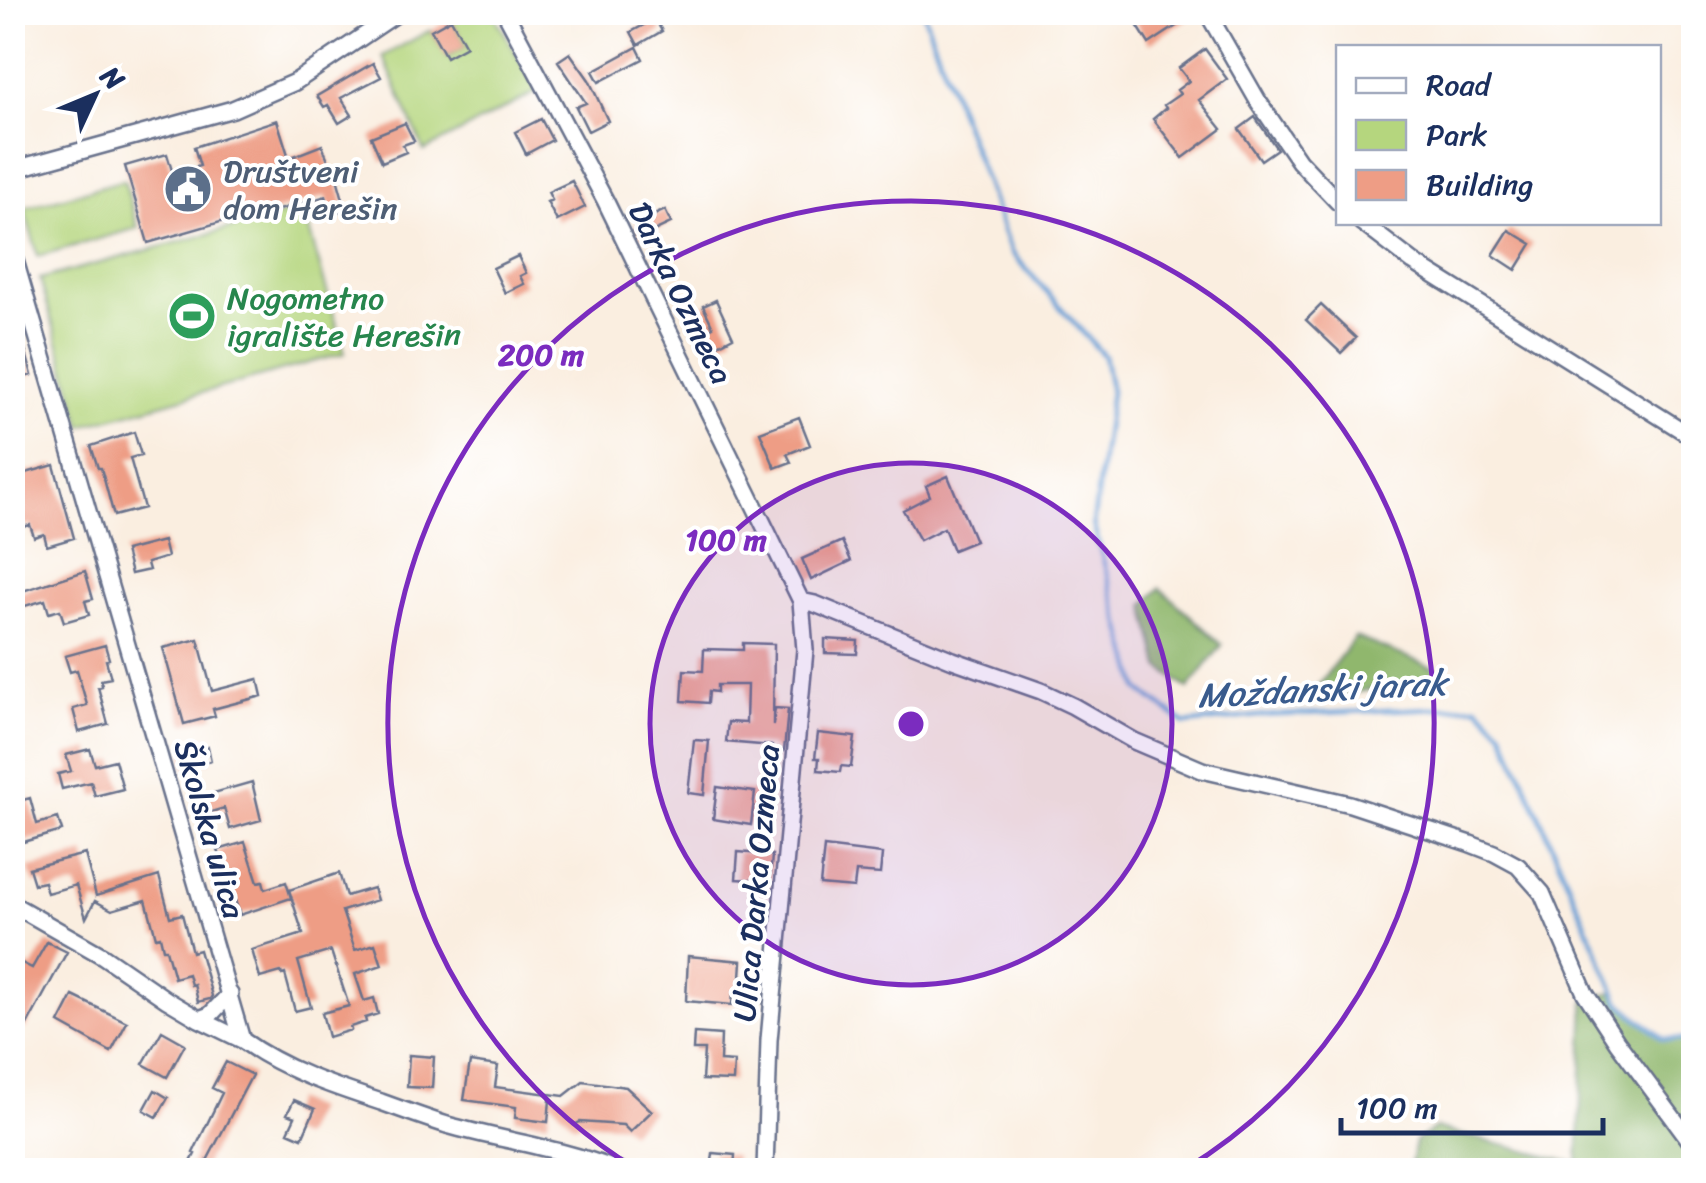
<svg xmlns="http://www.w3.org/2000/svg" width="1706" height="1183" font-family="Sriracha,sans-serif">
  <rect width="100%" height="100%" fill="#fff"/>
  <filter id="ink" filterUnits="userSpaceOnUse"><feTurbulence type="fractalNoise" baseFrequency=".01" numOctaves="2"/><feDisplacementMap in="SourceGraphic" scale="20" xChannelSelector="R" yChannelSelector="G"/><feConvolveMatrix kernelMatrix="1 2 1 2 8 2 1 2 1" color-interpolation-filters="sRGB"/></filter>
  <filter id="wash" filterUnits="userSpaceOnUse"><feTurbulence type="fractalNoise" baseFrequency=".0048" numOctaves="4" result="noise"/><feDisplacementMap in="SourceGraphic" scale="40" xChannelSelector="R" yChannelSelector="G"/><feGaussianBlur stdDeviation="2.25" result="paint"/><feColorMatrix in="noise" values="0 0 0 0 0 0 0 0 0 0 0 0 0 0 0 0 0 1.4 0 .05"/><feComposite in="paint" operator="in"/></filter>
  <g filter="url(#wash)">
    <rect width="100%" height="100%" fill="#faeee0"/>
    <path fill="#b5d67e" stroke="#68826e" stroke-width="2.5" d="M461 13H493L538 91 424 151 383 56 431 30 447 57 466 46 451 19Z
      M124 180 138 228 38 256 24 208Z
      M303 209 345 353 82 426 40 279Z"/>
    <path fill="#90b76d" stroke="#567366" stroke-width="2.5" d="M1160 588 1222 645 1188 689 1160 667 1145 605Z
      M1355 637 1445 672 1393 686 1321 698 1317 687Z
      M1615 991 1620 1003 1663 1038 1693 1041V1170H1410L1415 1141 1435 1128 1578 1164 1585 1001Z"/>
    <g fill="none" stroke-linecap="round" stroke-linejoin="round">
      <path stroke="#669ed4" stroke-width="5" d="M923 12 1011 252 1104 356 1111 392 1093 524 1139 689 1185 724 1258 716 1478 706 1503 732 1620 1003 1663 1039 1694 1041"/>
    </g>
    <g id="blocks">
      <path fill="#ee9d85" d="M1146 12H1196V13L1149 44 1134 20Z
        M451 19 466 46 446 57 431 30Z
        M655 19 662 31 638 45 631 32Z
        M637 47 643 59 599 82 593 71Z
        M1205 49 1227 79 1199 100 1222 129 1183 158 1153 119 1166 108 1164 105 1180 94 1177 90 1189 81 1179 68Z
        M570 53 589 80 608 121 588 131 576 107 586 103 558 61Z
        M373 63 381 77 341 98 352 115 339 123 328 105 324 107 317 96Z
        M1255 117 1277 149 1261 160 1239 129Z
        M541 119 552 140 526 154 515 132Z
        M277 120 289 158 322 145 333 172 335 171 346 210 331 214 326 196 249 219 248 214 148 243 125 166 167 154 173 174 200 166 194 147Z
        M405 123 414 141 403 145 406 152 382 162 371 137Z
        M572 181 585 207 557 221 547 202 552 200 548 192Z
        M665 210 671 223 641 237 635 224Z
        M1509 230 1532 244 1516 270 1493 255Z
        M518 256 526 273 520 276 524 284 505 293 493 268Z
        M716 300 733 337 712 348 704 332 713 327 703 306Z
        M1321 305 1356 338 1341 353 1306 320Z
        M25 349 32 375 12 380V352Z
        M799 417 810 445 787 454 791 462 775 468 760 432Z
        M134 432 141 455 130 458 144 508 114 516 101 468H98L91 446Z
        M54 465 74 538 47 546 44 534 34 537 30 525 12 530V477Z
        M948 476 975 541 953 550 944 528 920 540 903 510 930 496 926 486Z
        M163 541 167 557 147 563 149 570 131 574 125 551Z
        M842 541 851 561 811 580 802 559Z
        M85 571 93 599 85 601 89 615 64 622 60 610 49 613 45 600 18 608 13 594Z
        M198 639 212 691 258 679 262 696 213 709 215 716 184 724 163 648Z
        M825 639 858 641 857 654 825 653Z
        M743 643 774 644 773 725 775 708 788 709 784 751 772 750V746L726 742 728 722 746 723 747 685H717V692L709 691 708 703 682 701 684 670 703 671 704 649 743 650Z
        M105 645 109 659 106 660 111 678 101 680 102 686 98 687 108 724 79 732 73 709 87 705 77 670 70 672 65 656Z
        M818 733 855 737 851 767 841 766 840 772 818 770 819 758H815Z
        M694 740 709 741 704 795 688 793Z
        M208 747 211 761 185 767 182 754Z
        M90 749 95 765 115 760 123 789 95 796 91 782 62 789 58 774 71 771 66 755Z
        M252 782 261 820 230 829 224 808 208 813 203 796Z
        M717 787 755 792 751 825 713 819Z
        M30 798 37 824 58 818 62 831 20 843 12 816V803Z
        M245 842 258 882 263 881 265 889 286 882 291 898 240 915 218 850Z
        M824 847 882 854 880 874 856 872 854 888 820 885Z
        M738 852 772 855 770 881 736 879Z
        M85 854 96 896 159 876 170 917 182 914 192 952 199 950 212 996 210 999 198 1002 194 984 191 985 188 974 174 978 166 949H163L160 936 156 937 146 900 112 910 95 901 86 918 76 885 47 893 44 882 34 884 29 868Z
        M339 873 346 896 373 888 377 900 342 911 355 950 375 944 382 965 355 974 364 1001 374 998 378 1014 365 1018 366 1022 350 1027 351 1030 328 1037 322 1013 349 1006 331 951 298 961 311 1007 295 1011 285 974 282 975 281 972 260 978 252 950 303 934 289 890Z
        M47 942 67 952 25 1029 12 1022V958L32 968Z
        M688 956 742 961 740 993H733L732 1005 686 1001Z
        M73 996 127 1022 111 1052 59 1023Z
        M162 1031 185 1044 167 1077 143 1064Z
        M694 1033 721 1035 720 1061 734 1062 733 1081 702 1080 704 1050H693Z
        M409 1055 434 1057 432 1088 407 1087Z
        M226 1062 252 1075 202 1170 190 1164 195 1154 193 1153 222 1093 212 1088Z
        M470 1062 498 1066 495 1087 564 1096 583 1081 626 1087 652 1111 630 1132 623 1125 580 1122 574 1125 550 1100 548 1122 515 1118 516 1107 464 1100Z
        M155 1090 168 1098 157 1117 144 1110Z
        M294 1100 315 1109 302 1138 288 1132 295 1117 287 1114Z
        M713 1153 735 1155 734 1170H711Z"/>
    </g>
  </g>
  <g filter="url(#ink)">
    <use href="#blocks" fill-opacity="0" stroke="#69728c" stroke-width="2.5"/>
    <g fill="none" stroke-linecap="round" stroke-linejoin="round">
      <g stroke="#69728c" stroke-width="20">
        <path id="street" d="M505 12 605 200 801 601 805 650 769 1040 765 1170
          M1207 12 1258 101 1299 161 1338 202
          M12 170 233 109 295 82 399 12
          M1361 222 1413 262 1694 438
          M12 250 242 1040C284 1070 332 1086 381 1102 403 1110 425 1118 447 1125 505 1141 560 1148 617 1170
          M801 601 815 604 953 660 1041 691 1073 706 1134 741 1202 770 1350 804 1468 843 1494 853 1518 866 1542 893 1585 993 1617 1042 1694 1146
          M12 904 103 956 167 1000 199 1019 242 1040
          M199 1019 210 1015 230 994"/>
      </g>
      <use href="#street" stroke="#fff" stroke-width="15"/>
    </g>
  </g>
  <circle cx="911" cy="724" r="261" fill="#7b2cbf" fill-opacity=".12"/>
  <g fill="none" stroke="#7b2cbf" stroke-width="5">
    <circle cx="911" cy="724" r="261"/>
    <path d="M638 1170A523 523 0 1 1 1184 1170"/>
  </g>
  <defs>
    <g id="civic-disc" transform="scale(2.5)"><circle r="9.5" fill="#5c6f8a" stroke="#fff"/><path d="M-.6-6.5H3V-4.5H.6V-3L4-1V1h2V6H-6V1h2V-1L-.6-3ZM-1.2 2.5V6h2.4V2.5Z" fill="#fff"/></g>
    <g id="stadium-disc" transform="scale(2.5)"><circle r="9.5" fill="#2e9e5b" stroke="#fff"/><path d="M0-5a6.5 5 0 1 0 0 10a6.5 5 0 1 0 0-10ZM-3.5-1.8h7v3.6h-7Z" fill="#fff"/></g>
  </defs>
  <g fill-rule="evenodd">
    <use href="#civic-disc" x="188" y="189"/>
    <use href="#stadium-disc" x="192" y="316"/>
  </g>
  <g text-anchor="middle" stroke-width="8" stroke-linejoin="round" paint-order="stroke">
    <g font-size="32" fill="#4e5e75" stroke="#fff" text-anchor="start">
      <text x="223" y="182">Društveni<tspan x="223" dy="37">dom Herešin</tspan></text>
    </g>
    <g font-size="32" fill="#1b2f5e" stroke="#fff">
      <text transform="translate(681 293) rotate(64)" y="11">Darka Ozmeca</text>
      <text transform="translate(210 829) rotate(74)" y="11">Školska ulica</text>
      <text transform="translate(756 883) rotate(-85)" y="11">Ulica Darka Ozmeca</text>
    </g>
    <g font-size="32" fill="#27864d" stroke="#fff" text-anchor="start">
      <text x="227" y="309">Nogometno<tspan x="227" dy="37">igralište Herešin</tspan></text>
    </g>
    <g font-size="35" font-style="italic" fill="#395b8d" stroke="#fff">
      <text transform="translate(1322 689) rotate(-3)" y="12">Moždanski jarak</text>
    </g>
  </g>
  <circle cx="911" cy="724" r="15" fill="#7b2cbf" stroke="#fff" stroke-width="5"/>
  <g font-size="30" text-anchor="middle" font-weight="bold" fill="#7b2cbf" stroke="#fff" stroke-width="8" stroke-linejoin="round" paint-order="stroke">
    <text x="541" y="365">200 m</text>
    <text x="726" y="550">100 m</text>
  </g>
  <rect width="1706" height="1183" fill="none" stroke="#fff" stroke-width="50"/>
  <rect x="1336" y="45" width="325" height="180" fill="#ffffff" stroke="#a4acbf" stroke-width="2.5"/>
  <rect x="1356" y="78" width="50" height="15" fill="#ffffff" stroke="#a4acbf" stroke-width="2.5"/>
  <text x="1426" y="95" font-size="30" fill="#1b2f5e">Road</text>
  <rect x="1356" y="120" width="50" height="30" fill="#b5d67e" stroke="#a4acbf" stroke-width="2.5"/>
  <text x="1426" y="145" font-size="30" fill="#1b2f5e">Park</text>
  <rect x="1356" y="170" width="50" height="30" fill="#ee9d85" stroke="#a4acbf" stroke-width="2.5"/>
  <text x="1426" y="195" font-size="30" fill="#1b2f5e">Building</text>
  <g transform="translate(95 95) rotate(46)" stroke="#ffffff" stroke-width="8" paint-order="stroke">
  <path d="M0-8L18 38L0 25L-18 38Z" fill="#1b2f5e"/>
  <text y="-15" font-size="28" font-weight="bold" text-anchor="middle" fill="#1b2f5e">N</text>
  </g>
  <path d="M1341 1118v15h262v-15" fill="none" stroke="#1b2f5e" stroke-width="5"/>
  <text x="1356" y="1118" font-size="30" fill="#1b2f5e" stroke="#ffffff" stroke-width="8" paint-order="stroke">100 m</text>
</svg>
